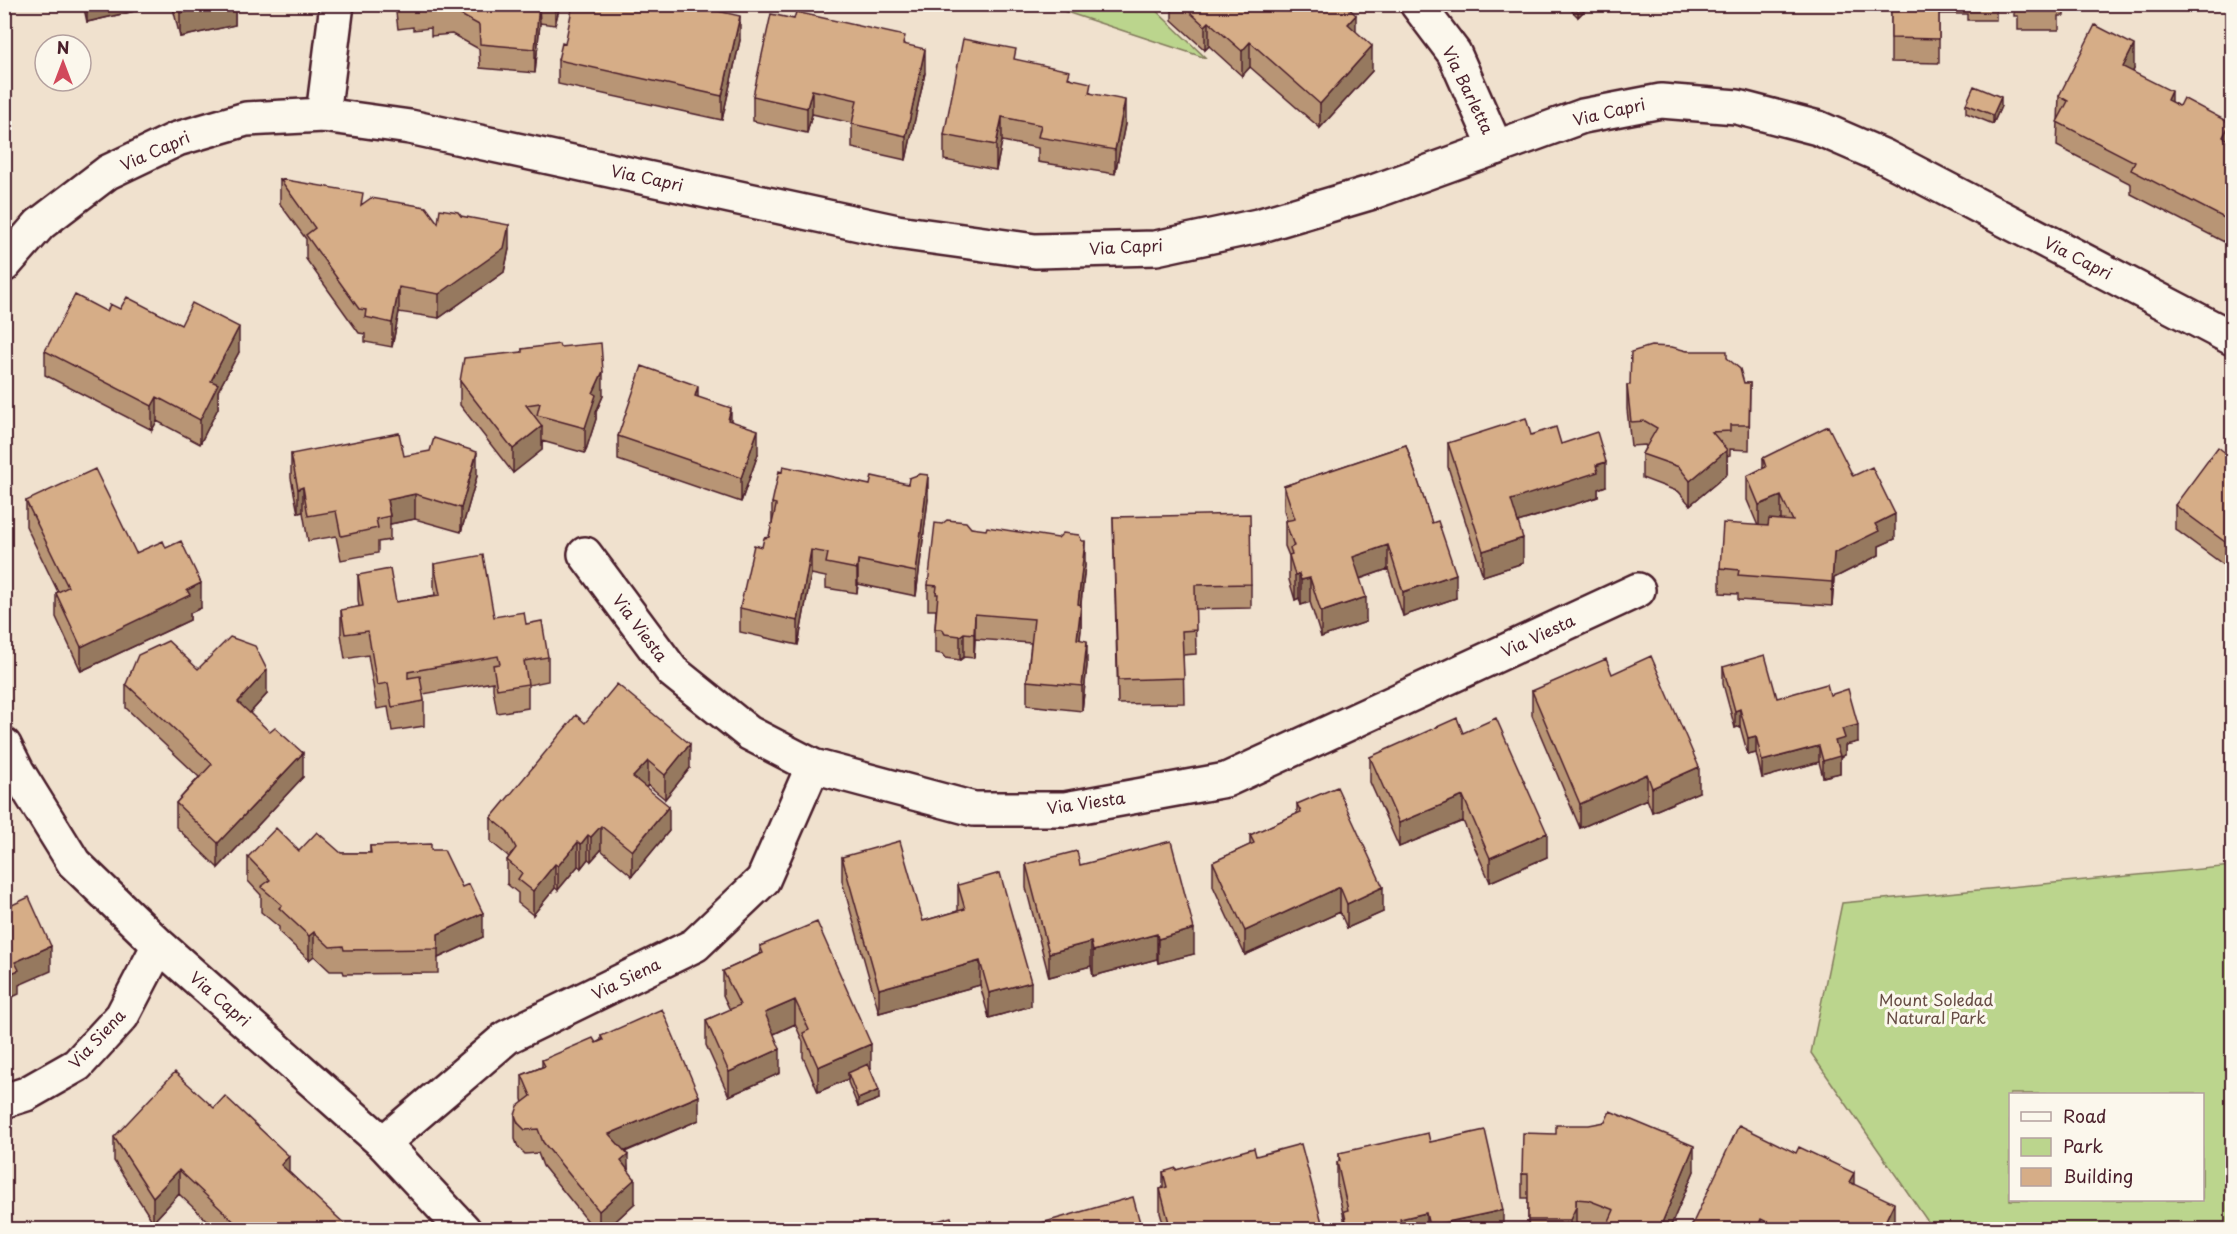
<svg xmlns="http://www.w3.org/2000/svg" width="2237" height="1234" font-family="'Playpen Sans',sans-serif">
  <rect width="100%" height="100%" fill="#f0e1ce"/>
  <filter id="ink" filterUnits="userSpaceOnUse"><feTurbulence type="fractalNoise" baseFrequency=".0167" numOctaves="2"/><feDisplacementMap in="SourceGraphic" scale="12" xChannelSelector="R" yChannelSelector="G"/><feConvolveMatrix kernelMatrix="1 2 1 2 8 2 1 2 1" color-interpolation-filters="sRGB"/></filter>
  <g filter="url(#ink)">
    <path fill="#bbd58d" stroke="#827a5c" stroke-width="1.5" fill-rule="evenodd" d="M1045 5H1150L1206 58Z
      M2232 866V1229H1933L1811 1053 1842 903ZM2010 1094H2202V1200H2010Z"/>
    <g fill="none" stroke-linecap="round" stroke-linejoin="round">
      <g stroke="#4a1f2b" stroke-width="38">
        <path id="minor" d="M1417 4 1454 53 1496 148
          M323 115 337 4
          M585 554 672 671 749 733 813 766 974 809H1065L1226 780 1638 590
          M383 1143 507 1037 695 945 763 880 813 766"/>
      </g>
      <g stroke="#4a1f2b" stroke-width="38">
        <path id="tertiary" d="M4 265 40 224 108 172 177 139 246 119 323 115 410 127 897 232 1035 251 1156 248 1258 226 1373 192 1583 116 1661 101 1737 107 1818 128 1885 157 2232 338
          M4 745 17 771 74 863 159 945 383 1143 464 1230
          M4 1101 26 1094 77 1065 122 1016 159 945"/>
      </g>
      <use href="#minor" stroke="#fbf7ec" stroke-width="33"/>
      <use href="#tertiary" stroke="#fbf7ec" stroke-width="33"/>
    </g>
    <path fill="#b89574" stroke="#4a1f2b" stroke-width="1.5" d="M83 4H165L87 22Z
      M172 4H235V25L180 37Z
      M395 4H560V6L555 25 540 23 535 73 480 68 479 49 452 34 431 36V28L413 30V27L398 29Z
      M1172 4H1344L1372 71 1320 128 1250 67 1242 76 1209 46 1205 50 1172 20Z
      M1565 4H1591L1578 17Z
      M1891 4H2064V16H2059V30H2018V16H2014V5H1996V20H1967V14H1939V63L1891 62Z
      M740 40 722 120 558 84V60L565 44Z
      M905 44 925 73 906 160 852 148V123L812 114 807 133 753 121V96Z
      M1016 60 1070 78 1091 93 1125 124 1115 174 1038 162V148L1002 141 996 170 944 160V135Z
      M2134 69 2133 72 2171 102 2232 142V246L2131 194V184L2057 146 2059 96Z
      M1966 104 2001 106 1993 124 1966 113Z
      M280 179 363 204 438 223 461 216 509 249 504 272 439 318 399 312 392 347 365 342V334L359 333 306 259V239L280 204Z
      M120 309 181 325 239 352 218 391V408L200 444 157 421 152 430 45 375V351L107 312Z
      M560 347 603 396 596 412V419L585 453 542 441V450L513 473 460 405V381L522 352V349Z
      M1687 351 1727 358 1744 383H1750L1749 450 1730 449V455L1727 456V474L1690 505 1679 492 1642 478V454L1646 446 1645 445 1631 446 1627 409V385H1630Z
      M698 397 731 421 758 454 741 502 618 460V436Z
      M1531 435 1561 444 1606 486 1598 489V497L1518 522 1523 563 1483 576 1448 467V443Z
      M1406 445 1456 598 1403 616 1388 569 1360 579 1366 622 1321 637 1310 602 1301 605 1299 598 1295 600 1289 580V556L1285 546V521H1287L1284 510V486Z
      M291 454 404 456 477 476 461 532 415 519 390 524V540L378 542V553L341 560 336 536 308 541 303 512 298 513 291 478Z
      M1763 458 1853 476 1895 539 1879 546V555L1834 578 1832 606 1738 600V594L1720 593V568L1758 526 1747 500V476L1763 468Z
      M2232 458V571L2175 529V505Z
      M928 499 916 596 858 584 857 593 826 588V577L811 574 798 645 740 632V608L762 547 769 537 772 524V503Z
      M26 501 136 553 166 548 201 608 190 613V620L81 671 56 617V593L58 592 26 526Z
      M1113 517 1251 584V608L1195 609 1196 654 1183 655 1184 703 1118 704Z
      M971 528 1085 565 1081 604V629L1080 640 1087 665 1082 711 1027 705V681L1031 643 975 639 974 658 964 657 960 660 945 658 942 654 935 653V629L936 610H928V585Z
      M434 564 494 617 526 624 548 657V681L528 685V708L497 713 493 689V682L423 694 424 701V726L392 731 388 707 377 709 368 655 345 659 341 634V610L359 607 358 599V575L396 602 435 595 434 588Z
      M1723 667 1777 698 1830 695 1858 742 1845 745V755L1840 757V773L1823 777 1819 762 1762 778 1756 753 1748 755 1740 726 1735 728 1723 684Z
      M198 669 267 694 250 713 303 777 218 868 176 827V803L199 777 126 708V684Z
      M1532 691 1699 792 1652 812 1647 799 1580 828 1532 715Z
      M585 723 690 768 665 799 648 785 646 788 669 831 632 876 601 850 591 861 588 859 581 868 578 866 558 890 555 888 533 915 518 903V893L507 884V860L509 857 507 855 491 842V818Z
      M1463 733 1547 857 1490 882 1463 821 1399 847 1370 782V757Z
      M1297 804 1383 912 1347 928 1340 912 1245 955 1213 886V862L1250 845V835L1297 814Z
      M370 846 431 850 483 937 438 958V973L344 974 343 971H330L314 956 309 960 279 932V927L261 912V895L248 881V857L299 851 341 853H370Z
      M842 857 923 921 958 911V885L1031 1006 989 1018 980 985 879 1013 842 881Z
      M1026 864 1080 865 1194 954 1158 963 1157 959 1093 976 1091 966 1049 977 1026 888Z
      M760 946 871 1068 870 1069 879 1099 858 1107 848 1082V1079L818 1092 803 1057V1042L795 1024 774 1034 780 1073 729 1096 706 1045V1020L730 1010 723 995V971L760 954Z
      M601 1036 699 1120 625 1152 635 1203 606 1230H595L543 1166 538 1153 525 1154 518 1147 515 1139V1115L523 1103 522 1099V1075L542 1067V1060L596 1043 601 1040Z
      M214 1108 289 1172 349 1230H217L179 1194 153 1222 114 1161V1137Z
      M1430 1142 1503 1230H1344V1218L1337 1186V1162L1339 1161V1153Z
      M1256 1156 1324 1230H1165L1160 1213V1189L1163 1188V1172L1176 1170Z
      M1694 1171 1669 1230H1602L1588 1224 1576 1223V1230H1528V1198H1522V1174Z
      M1854 1185 1894 1227 1893 1230H1691V1227Z"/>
    <path fill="#96795e" stroke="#4a1f2b" stroke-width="1.5" d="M87 4H165L87 22Z
      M219 4H235V25L180 37V13Z
      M539 4 540 23 535 73V49Z
      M555 4H560L555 25Z
      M1578 4H1591L1578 17Z
      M1356 15V39L1348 24Z
      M740 16V40L722 120V96Z
      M1209 22V46L1205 50V26Z
      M1250 42V67L1242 76V51Z
      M2134 45V69L2123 91V67Z
      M1372 46V71L1320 128V104Z
      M925 49V73L906 160V136Z
      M812 90V114L807 133V108Z
      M2171 91V116L2167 100Z
      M2001 97V106L1993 124V115Z
      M1125 100V124L1115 174V150Z
      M1002 117V141L996 170V145Z
      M2230 123V147L2223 137Z
      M509 225V249L504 272 439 318V294Z
      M399 287V312L392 347V323Z
      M239 327V352L218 391V408L200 444V420L211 381Z
      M603 371V396L596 412V419L585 453V428L593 393Z
      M698 386V410L695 396Z
      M157 397V421L152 430V406Z
      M731 408V433L728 420Z
      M542 426V450L513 473V449Z
      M758 430V454L741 502V478Z
      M1727 450V474L1690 505V481Z
      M477 452V476L461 532V508Z
      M1606 462V486L1598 489V497L1511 524V500Z
      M928 475V499L916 596V572Z
      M303 487V512L298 513V489Z
      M415 494V519L390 524V516L387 500Z
      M1781 496V521L1759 529V505Z
      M1895 514V539L1879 546V555L1834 578 1832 606V582L1834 553 1875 524Z
      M1523 538V563L1483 576V551Z
      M1085 541V565L1078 628V604Z
      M1388 545V569L1353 581V557Z
      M811 550V574L798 645V621Z
      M858 560V584L857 593V569Z
      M1299 574V598L1295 600V575Z
      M1456 574V598L1403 616V592Z
      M1310 578V602L1301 605V580Z
      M201 583V608L190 613V620L81 671V647L187 590Z
      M1366 597V622L1321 637V612Z
      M1081 605V629L1077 664V639Z
      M975 614V639L974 658V634Z
      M964 633V657L960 660V636Z
      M1087 641V665L1082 711V686Z
      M267 670V694L238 726V702Z
      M1740 709V726L1735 728V711Z
      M1858 725V742L1845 745V755L1840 757V773L1823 777V761L1842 729Z
      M1756 736V753L1748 755V738Z
      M690 744V768L665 799V775Z
      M1819 746V762L1762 778V761Z
      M303 753V777L218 868V843Z
      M648 761V785L633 802V777Z
      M1699 767V792L1652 812V788Z
      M1647 774V799L1580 828V804Z
      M1463 796V821L1399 847V823Z
      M669 806V831L632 876V851Z
      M601 826V850L591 861V837Z
      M1547 833V857L1490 882V858Z
      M588 835V859L581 868V844Z
      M578 842V866L558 890V866Z
      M555 864V888L533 915V891Z
      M1340 887V912L1245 955V931Z
      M1383 887V912L1347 928V904Z
      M483 913V937L438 958V934Z
      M1194 929V954L1158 963V939Z
      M314 932V956L309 960V936Z
      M1157 934V959L1093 976V951Z
      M1091 942V966L1049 977V953Z
      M51 946V971L19 985V994L4 1001V976L15 962Z
      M980 961V985L879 1013V989Z
      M1031 982V1006L989 1018V993Z
      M795 1000V1024L765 1038V1013Z
      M871 1044V1068L850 1078 848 1073V1079L818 1092V1067Z
      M780 1049V1073L729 1096V1072Z
      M879 1090V1099L858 1107V1099Z
      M699 1096V1120L609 1158V1134Z
      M1694 1146V1171L1669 1230H1659Z
      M628 1155V1179L621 1161Z
      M289 1156V1180L281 1165Z
      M179 1170V1194L153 1222V1197Z
      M1854 1173V1197L1849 1182Z
      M635 1179V1203L606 1230H599V1211Z
      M1576 1199V1230H1570V1220Z
      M1894 1203V1227L1893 1230H1881Z
      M1503 1210V1230H1429V1226Z
      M1426 1213V1230H1400V1219Z
      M1761 1219V1230H1756Z"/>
    <path fill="#d6ad87" stroke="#4a1f2b" stroke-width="1.5" d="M178 4H219L180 13Z
      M431 4H539L535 49 480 44 479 25 452 10 431 12Z
      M573 4H687L740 16 722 96 558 60 562 43 565 44Z
      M1181 4H1344L1356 15 1348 24 1372 46 1320 104 1250 42 1242 51 1209 22 1205 26Z
      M1891 4H1939V39L1891 38Z
      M2018 4H2059V5H2018Z
      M796 12 905 36 903 44 925 49 906 136 852 124 857 100 812 90 807 108 753 96 771 14 794 19Z
      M2095 25 2134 45 2123 67 2171 91 2167 100 2179 106 2183 98 2230 123 2223 137 2232 142V222L2131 170 2135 162 2057 122 2068 101 2059 96Z
      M963 39 1016 49 1014 59 1070 71 1068 78 1091 83 1089 93 1125 100 1115 150 1038 137 1041 125 1002 117 996 145 944 135Z
      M1974 86 2001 97 1993 115 1966 104Z
      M280 179 363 193 361 205 371 198 426 207 438 223 440 209 458 212 461 216 509 225 504 248 439 294 399 287 392 323 365 317 366 310 359 309 306 235 315 228Z
      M75 295 107 312 110 304 120 309 127 297 181 325 192 303 239 327 211 381 218 384 200 420 157 397 152 406 45 351Z
      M601 343 603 371 593 393 596 395 585 428 537 415 540 403 526 405 542 426 513 449 460 381 464 358 522 352V349L559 344 560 347Z
      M1651 346 1672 347 1687 351H1727V358L1740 369 1744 383H1750L1749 425H1730V431L1712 432 1727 450 1690 481 1679 467 1642 454 1657 428 1645 421 1631 422 1627 385H1630L1631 352Z
      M642 366 698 386 695 396 731 408 728 420 758 430 741 478 618 436Z
      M1526 418 1531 435 1556 427 1561 444 1597 432 1606 462 1596 465 1598 472 1511 500 1523 538 1483 551 1448 443Z
      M1828 426 1853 476 1872 467 1895 514 1875 524 1879 531 1834 553 1832 582 1738 575 1739 570 1720 568 1723 523 1768 526 1769 519 1793 521 1781 496 1759 505 1747 476 1766 467 1763 458Z
      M399 433 404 456 430 451 434 438 477 452 461 508 415 494 387 500 390 516 376 519 378 528 341 536 336 511 308 516 303 487 298 489 291 454Z
      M1406 445 1432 523 1438 521 1456 574 1403 592 1388 545 1353 557 1366 597 1321 612 1310 578 1301 580 1299 574 1295 575 1289 555 1292 554 1290 548 1294 546 1285 521 1295 519 1284 486Z
      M2218 447 2232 458V547L2175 505Z
      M783 466 870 485 872 476 908 484 909 478 920 474 928 475 916 572 858 560 857 569 826 563 828 553 811 550 798 621 740 608 754 545 762 547 764 538 769 537 776 506V504L772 503 779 471 782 472Z
      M95 469 136 553 163 541 166 548 181 541 201 583 187 590 190 595 81 647 56 593 68 587 26 501Z
      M1250 514 1251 584 1195 585 1196 630 1182 631 1184 678 1118 680 1113 517Z
      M947 520 966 522 971 528 986 530 987 527 1058 538 1063 533 1079 535 1082 541H1085L1078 604 1081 605 1077 639 1087 641 1082 686 1027 681 1034 619 975 614 974 634 964 633 960 636 945 634 942 629H935L938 594H936L937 586 928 585 935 523 942 524Z
      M483 555 494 617 524 612 526 624 542 621 548 657 524 661 528 684 497 689 493 665 500 664 498 656 408 672V678L420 676 424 701 392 707 388 683 377 685 368 631 345 634 341 610 363 606 358 575 390 569 396 602 440 595 434 564Z
      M230 637 255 646 267 670 238 702 270 732 275 728 303 753 218 843 176 803 212 764 126 684 138 655 168 641 198 669Z
      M1765 655 1777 698 1827 684 1830 695 1848 689 1858 725 1842 729 1845 738 1835 741 1840 756 1823 761 1819 746 1762 761 1756 736 1748 738 1740 709 1735 711 1723 667Z
      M1651 656 1699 767 1652 788 1647 774 1580 804 1532 691 1606 659 1612 674Z
      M617 684 690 744 665 775 648 761 633 777 669 806 632 851 601 826 591 837 588 835 581 844 578 842 558 866 555 864 533 891 518 879 522 873 507 860 516 848 507 831 491 818 576 715 585 723Z
      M1457 718 1463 733 1496 718 1547 833 1490 858 1463 796 1399 823 1370 757Z
      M1337 787 1383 887 1347 904 1340 887 1245 931 1213 862 1254 843 1250 835 1301 812 1297 804Z
      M276 828 299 851 317 832 341 853H371L370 846 431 844V850H444L462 887 469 884 483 913 438 934V949L344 950 343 946 330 947 314 932 309 936 279 908 282 905 261 887 270 880 248 857Z
      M900 841 923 921 965 909 958 885 1000 873 1031 982 989 993 980 961 879 989 842 857Z
      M1171 841 1194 929 1158 939 1157 934 1093 951 1091 942 1049 953 1026 864 1077 851 1080 865Z
      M29 897 51 946 15 962 19 970 4 976V899L8 907Z
      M817 922 871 1044 818 1067 803 1033 809 1030 795 1000 765 1013 780 1049 729 1072 706 1020 740 1005 723 971 763 953 760 946Z
      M662 1009 699 1096 609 1134 628 1155 621 1161 635 1179 599 1211 543 1142 538 1129 525 1130 518 1123 515 1115 518 1106 531 1096 522 1075 545 1066 542 1060 593 1038 596 1043 603 1040 601 1036Z
      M868 1064 879 1090 858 1099 848 1073Z
      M175 1072 214 1108 225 1096 289 1156 281 1165 349 1228 348 1230H243L179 1170 153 1197 114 1137Z
      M1610 1111 1694 1146 1659 1230H1610L1606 1228 1614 1210 1588 1200 1576 1199V1207L1570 1220H1528V1174H1522L1523 1133 1556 1134V1125H1589L1605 1122Z
      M1739 1125 1796 1153 1799 1147 1854 1173 1849 1182 1894 1203 1881 1230H1783L1761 1219 1756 1230H1695L1691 1227Z
      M1485 1130 1503 1210 1429 1226 1426 1213 1400 1219 1402 1230H1348L1344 1211 1348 1210 1337 1162 1340 1161 1339 1153 1428 1133 1430 1142Z
      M1301 1144 1324 1230H1171L1160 1189 1167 1187 1163 1172 1176 1168V1170L1254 1148 1256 1156Z
      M1133 1197 1142 1230H1017Z
      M951 1217 955 1230H907Z"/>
  </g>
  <g text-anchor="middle" stroke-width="6" stroke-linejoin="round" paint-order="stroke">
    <g font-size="16" fill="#4a1f2b" stroke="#fbf7ec">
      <text transform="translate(1468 90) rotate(64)" y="6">Via Barletta</text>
      <text transform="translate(1609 112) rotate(-13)" y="6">Via Capri</text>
      <text transform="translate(155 151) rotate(-24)" y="6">Via Capri</text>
      <text transform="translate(647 178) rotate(12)" y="6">Via Capri</text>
      <text transform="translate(1126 247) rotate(-3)" y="6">Via Capri</text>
      <text transform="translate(2078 258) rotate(27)" y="6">Via Capri</text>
      <text transform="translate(640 628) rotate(53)" y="6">Via Viesta</text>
      <text transform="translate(1538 636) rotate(-25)" y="6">Via Viesta</text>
      <text transform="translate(1086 803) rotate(-8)" y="6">Via Viesta</text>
      <text transform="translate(626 979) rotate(-26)" y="6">Via Siena</text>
      <text transform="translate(220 999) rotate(41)" y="6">Via Capri</text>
      <text transform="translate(97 1039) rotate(-47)" y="6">Via Siena</text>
    </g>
    <g font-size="16" fill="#664c44" stroke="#fbf7ec">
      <text x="1936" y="1006">Mount Soledad<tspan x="1936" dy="18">Natural Park</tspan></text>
    </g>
  </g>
  <rect width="2237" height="1234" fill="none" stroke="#fbf7ec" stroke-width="24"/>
  <rect x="12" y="12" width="2213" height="1210" fill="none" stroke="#4a1f2b" stroke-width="2" filter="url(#ink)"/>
  <rect x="2009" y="1093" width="195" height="108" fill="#fbf7ec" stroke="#b4a19f" stroke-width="1.5"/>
  <rect x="2021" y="1112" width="30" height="9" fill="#fbf7ec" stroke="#b4a19f" stroke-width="1.5"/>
  <text x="2063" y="1123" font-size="18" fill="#4a1f2b">Road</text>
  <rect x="2021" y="1138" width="30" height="18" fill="#bbd58d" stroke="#b4a19f" stroke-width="1.5"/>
  <text x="2063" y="1153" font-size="18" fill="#4a1f2b">Park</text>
  <rect x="2021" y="1168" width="30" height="18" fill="#d6ad87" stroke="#b4a19f" stroke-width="1.5"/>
  <text x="2063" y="1183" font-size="18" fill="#4a1f2b">Building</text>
  <g transform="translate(63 63)"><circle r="28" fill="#fbf7ec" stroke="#b4a19f" stroke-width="1.5"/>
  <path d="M0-4.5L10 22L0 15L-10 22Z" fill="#d1495b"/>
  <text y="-9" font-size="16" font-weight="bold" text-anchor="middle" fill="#4a1f2b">N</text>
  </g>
</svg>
